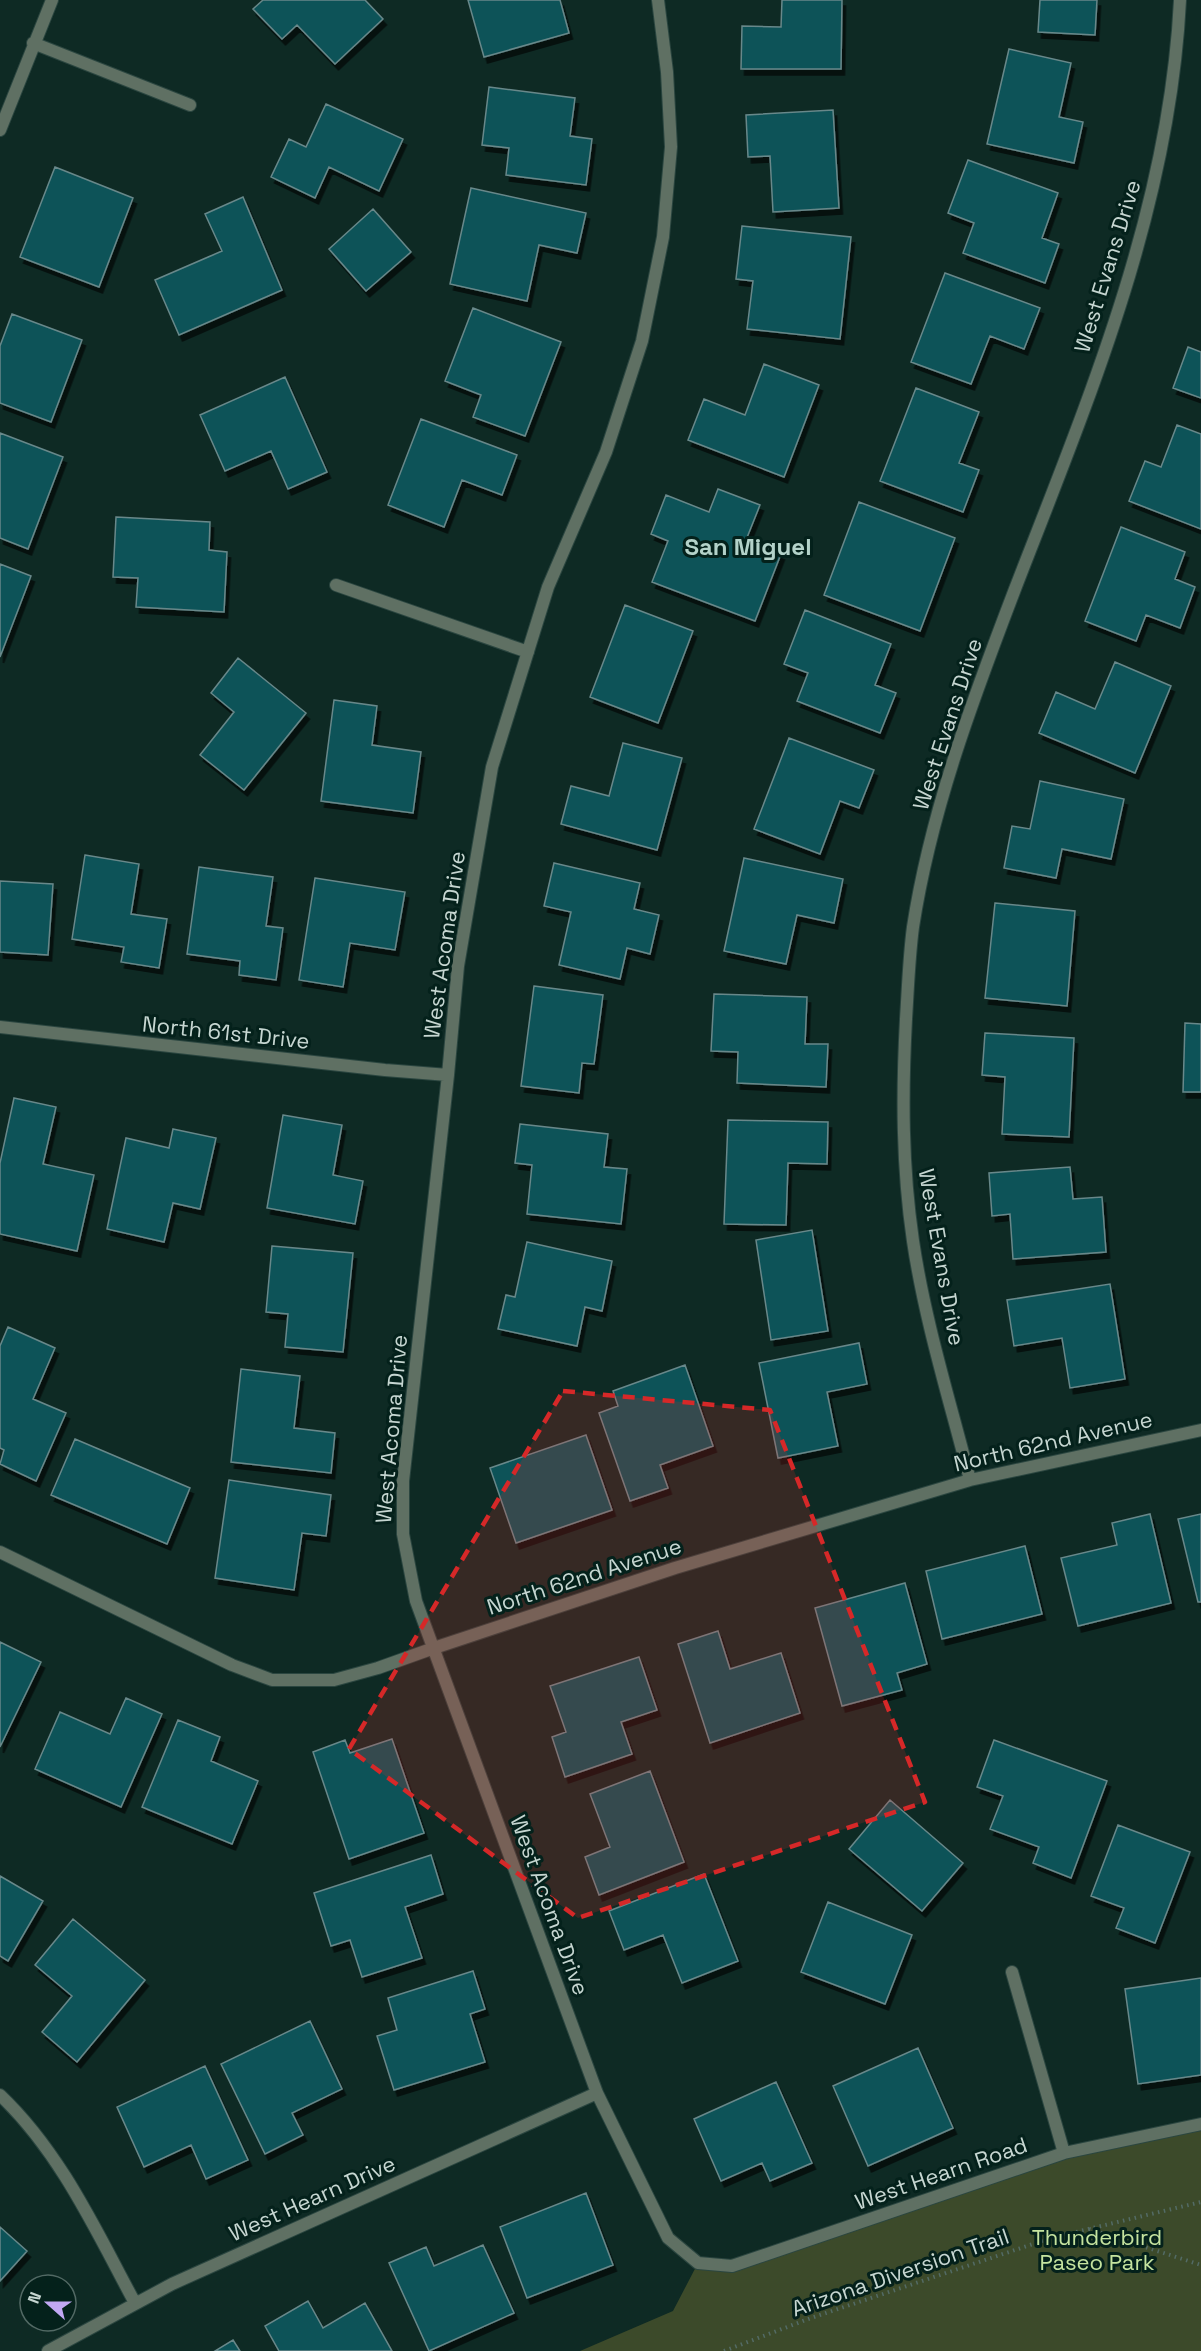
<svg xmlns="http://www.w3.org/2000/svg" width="1201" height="2351" font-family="'Space Grotesk',sans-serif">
  <defs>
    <filter id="shadow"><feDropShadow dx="3.5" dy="6" stdDeviation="0" flood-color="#0009"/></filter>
  </defs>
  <rect width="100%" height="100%" fill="#0e2a24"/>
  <path fill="#3c4a2a" d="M1201 2124V2351H580L673 2311 698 2263 732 2266 1064 2153Z"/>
  <path fill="#0d5358" stroke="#68888a" stroke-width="1.5" filter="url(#shadow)" d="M263 0H365L383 19 335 64 297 25 282 39 253 9Z
    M468 0H560L569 33 484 57Z
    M782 0H842L841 69H741L742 26 781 27Z
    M1040 0H1097L1095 35 1038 32Z
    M1009 49 1071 63 1059 117 1083 122 1074 163 987 144Z
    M489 87 575 98 570 136 592 139 586 185 506 175 509 148 482 145Z
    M326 104 403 139 379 191 329 167 315 198 271 177 289 139 306 147Z
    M833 110 839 208 773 212 770 156 748 157 746 115Z
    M968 160 1058 193 1042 238 1059 244 1045 283 963 253 974 223 948 213Z
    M55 167 133 198 99 287 20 257Z
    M471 188 586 213 577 253 539 245 527 301 450 284Z
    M243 197 282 290 179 335 155 280 222 251 205 214Z
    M373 209 411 252 366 291 329 249Z
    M742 226 851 237 840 339 747 329 753 281 736 279Z
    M945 273 1040 308 1024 349 990 336 971 384 911 362Z
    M473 308 561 342 525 436 473 417 481 395 445 381Z
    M12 314 82 340 51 422 0 403V346Z
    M1188 347 1201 352V398L1173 388Z
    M764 364 819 385 784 477 688 440 704 399 745 415Z
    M285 377 327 472 288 489 271 451 225 471 200 415Z
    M916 388 979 412 959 463 979 470 963 512 880 481Z
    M421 419 517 455 502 495 462 480 444 527 388 505Z
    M1177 425 1201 434V529L1129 501 1145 461 1161 467Z
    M0 433 63 457 28 549 0 538Z
    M718 489 760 505 746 540 781 554 755 621 652 582 668 541 651 534 666 495 709 512Z
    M859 502 955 538 920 631 824 595Z
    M116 517 210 522 209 550 227 552 224 612 136 607 138 578 113 577Z
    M1121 527 1185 552 1175 579 1195 587 1180 628 1146 615 1136 641 1085 621Z
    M0 564 31 576 0 657Z
    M625 605 693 631 658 723 590 697Z
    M805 610 891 644 875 685 896 693 880 733 797 701 808 673 784 664Z
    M238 658 306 713 244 790 200 755 234 712 211 693Z
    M1115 662 1171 686 1135 773 1039 733 1056 692 1095 709Z
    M334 700 377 706 372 745 421 752 413 813 321 801Z
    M789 738 874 770 859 808 840 801 820 854 754 829Z
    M623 743 682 758 657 850 561 824 571 786 609 796Z
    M1040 781 1124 799 1111 859 1062 849 1056 878 1004 868 1012 826 1030 829Z
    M85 855 139 864 131 914 167 919 159 968 121 962 124 947 72 939Z
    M744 858 843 879 834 923 797 915 786 964 724 951Z
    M554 863 640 883 634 909 659 915 650 954 627 948 620 979 559 965 571 912 544 906Z
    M199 867 273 877 266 926 283 928 276 980 239 975 240 961 187 954Z
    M315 878 405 892 395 950 350 943 343 987 299 980Z
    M0 881 53 884 48 955 0 952Z
    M995 903 1075 911 1067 1006 985 998Z
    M534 986 603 995 594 1064 582 1063 579 1093 521 1086Z
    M714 994 807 997 805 1044H828L826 1087 737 1083 738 1052 711 1051Z
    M1185 1023 1201 1024V1092H1183Z
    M985 1033 1074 1038 1069 1137 1002 1134 1005 1077 982 1075Z
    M14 1098 56 1107 43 1164 94 1175 77 1251 0 1234V1163Z
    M283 1115 342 1125 333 1175 363 1181 355 1224 267 1208Z
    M728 1120 828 1122 827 1164 788 1163 786 1225 724 1224Z
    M520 1124 608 1134 604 1167 627 1169 621 1224 527 1214 532 1165 515 1163Z
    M173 1129 216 1138 200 1209 173 1203 164 1242 107 1229 126 1138 169 1148Z
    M1070 1167 1073 1199 1102 1197 1106 1252 1013 1259 1010 1214 992 1216 989 1173Z
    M812 1230 828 1331 771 1340 756 1240Z
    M527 1242 612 1261 602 1311 585 1307 577 1346 498 1329 506 1295 515 1297Z
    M272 1246 353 1253 343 1352 285 1347 288 1314 266 1312Z
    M1110 1284 1125 1379 1070 1388 1062 1338 1014 1346 1007 1300Z
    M8 1327 55 1348 33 1399 66 1413 36 1481 0 1464 4 1450 0 1448V1346Z
    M859 1343 867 1384 827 1392 838 1446 778 1458 759 1363Z
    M685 1365 713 1446 660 1465 668 1488 630 1501 599 1413 618 1406 613 1391Z
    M241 1369 300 1376 294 1428 335 1433 331 1473 231 1462Z
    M586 1435 612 1510 516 1543 490 1468Z
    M75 1439 190 1488 167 1544 51 1495Z
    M229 1480 331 1495 326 1536 302 1533 294 1590 215 1578Z
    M1150 1514 1171 1603 1078 1626 1061 1558 1117 1545 1112 1523Z
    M1201 1514V1602H1198L1178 1519Z
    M1025 1546 1042 1614 942 1639 926 1571Z
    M905 1583 927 1664 897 1673 902 1690 842 1706 815 1608Z
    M718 1631 730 1669 781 1653 800 1713 710 1743 678 1644Z
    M0 1642 41 1662 0 1747Z
    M639 1657 657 1710 621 1722 632 1754 565 1777 552 1737 566 1732 550 1686Z
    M126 1698 162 1714 121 1807 35 1769 60 1712 110 1734Z
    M178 1720 220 1737 211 1761 258 1781 232 1844 142 1807Z
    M392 1739 424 1833 349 1859 313 1752 345 1740 350 1753Z
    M994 1740 1107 1781 1071 1878 1033 1863 1039 1847 990 1829 1003 1796 977 1787Z
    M650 1771 684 1862 599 1895 585 1857 610 1847 590 1794Z
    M890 1800 963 1863 922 1911 849 1849Z
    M1118 1825 1190 1852 1155 1943 1116 1928 1124 1908 1091 1896Z
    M431 1855 443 1894 405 1907 422 1958 362 1977 350 1940 331 1946 314 1893Z
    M704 1874 738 1961 682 1983 663 1935 624 1950 609 1911Z
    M0 1876 43 1901 8 1961 0 1956Z
    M828 1902 912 1935 885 2004 801 1972Z
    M73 1919 145 1980 77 2062 42 2032 72 1996 35 1965Z
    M473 1971 485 2009 470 2014 485 2062 394 2090 377 2036 397 2030 388 1998Z
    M1201 1978V2075L1138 2084 1125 1989Z
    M310 2021 342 2089 292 2113 303 2135 265 2154 221 2064Z
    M918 2048 953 2128 868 2166 833 2086Z
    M205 2066 248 2160 206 2179 191 2145 144 2167 117 2107Z
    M776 2082 812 2163 770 2181 762 2163 721 2181 694 2119Z
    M586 2193 613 2265 527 2298 500 2227Z
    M0 2227 27 2251 0 2281Z
    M483 2245 514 2313 429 2351 389 2263 426 2247 434 2266Z
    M308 2301 323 2328 365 2303 392 2351H279L265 2326Z
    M233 2340 240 2351H215Z"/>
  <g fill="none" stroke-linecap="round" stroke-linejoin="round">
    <g stroke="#2b4640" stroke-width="14">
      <path id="minor" d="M658 0 667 72 671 147 663 237 642 341 606 452 548 587 492 767 458 966 448 1075 403 1481V1534L416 1601 597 2093 668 2238 698 2263 732 2266 1064 2153 1201 2124
        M33 43 190 105
        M0 130 52 0
        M336 585 528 652
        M0 1027 385 1070 448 1075
        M970 1480C950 1401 925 1322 913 1241 902 1166 902 1094 906 1019 908 988 909 957 913 927 931 810 973 699 1015 589 1089 398 1170 207 1180 0
        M0 1552 232 1665 272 1680H334L378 1668 434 1648 675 1568 970 1480 1201 1430
        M1012 1972 1064 2153
        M0 2095C61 2153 96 2231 135 2303
        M48 2351 172 2284 597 2093"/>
    </g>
    <path stroke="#536b65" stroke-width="4" stroke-dasharray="1.5 4.5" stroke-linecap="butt" d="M1089 2229 1201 2265
      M724 2351 811 2318 1051 2238 1201 2202"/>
    <use href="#minor" stroke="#5f7063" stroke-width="12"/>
  </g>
  <path fill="#d62828" fill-opacity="0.2" stroke="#d62828" stroke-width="4.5" stroke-dasharray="12 8" stroke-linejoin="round" d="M563 1391 770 1410 925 1802 578 1918 349 1749Z"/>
  <g text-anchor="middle" stroke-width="6" stroke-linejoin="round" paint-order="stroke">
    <g font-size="22" fill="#c6d6d1" stroke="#04211b">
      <text transform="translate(1107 266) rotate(-73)" y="8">West Evans Drive</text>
      <text transform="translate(947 724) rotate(-72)" y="8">West Evans Drive</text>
      <text transform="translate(444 945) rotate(-82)" y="8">West Acoma Drive</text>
      <text transform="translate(226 1032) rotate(6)" y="8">North 61st Drive</text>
      <text transform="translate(942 1257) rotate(80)" y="8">West Evans Drive</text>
      <text transform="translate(391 1429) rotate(-85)" y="8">West Acoma Drive</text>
      <text transform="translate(1053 1441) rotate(-13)" y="8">North 62nd Avenue</text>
      <text transform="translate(584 1576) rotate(-18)" y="8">North 62nd Avenue</text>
      <text transform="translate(550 1905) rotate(70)" y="8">West Acoma Drive</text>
      <text transform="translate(941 2173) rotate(-19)" y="8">West Hearn Road</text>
      <text transform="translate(312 2198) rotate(-24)" y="8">West Hearn Drive</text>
      <text transform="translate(900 2272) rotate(-19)" y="8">Arizona Diversion Trail</text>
    </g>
    <g font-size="22" fill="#c5e39f" stroke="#04211b">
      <text x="1097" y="2245">Thunderbird<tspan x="1097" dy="25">Paseo Park</tspan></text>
    </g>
    <g font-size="24" font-weight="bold" fill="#b3d2c9" stroke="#04211b">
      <text x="748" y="555">San Miguel</text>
    </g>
  </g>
  <g transform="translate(48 2303) rotate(291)"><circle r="28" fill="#04211b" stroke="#526964" stroke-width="1.5"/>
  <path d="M0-4.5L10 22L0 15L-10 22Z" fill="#c1a8f3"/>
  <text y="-9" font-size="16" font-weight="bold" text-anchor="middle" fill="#c6d6d1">N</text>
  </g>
</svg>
